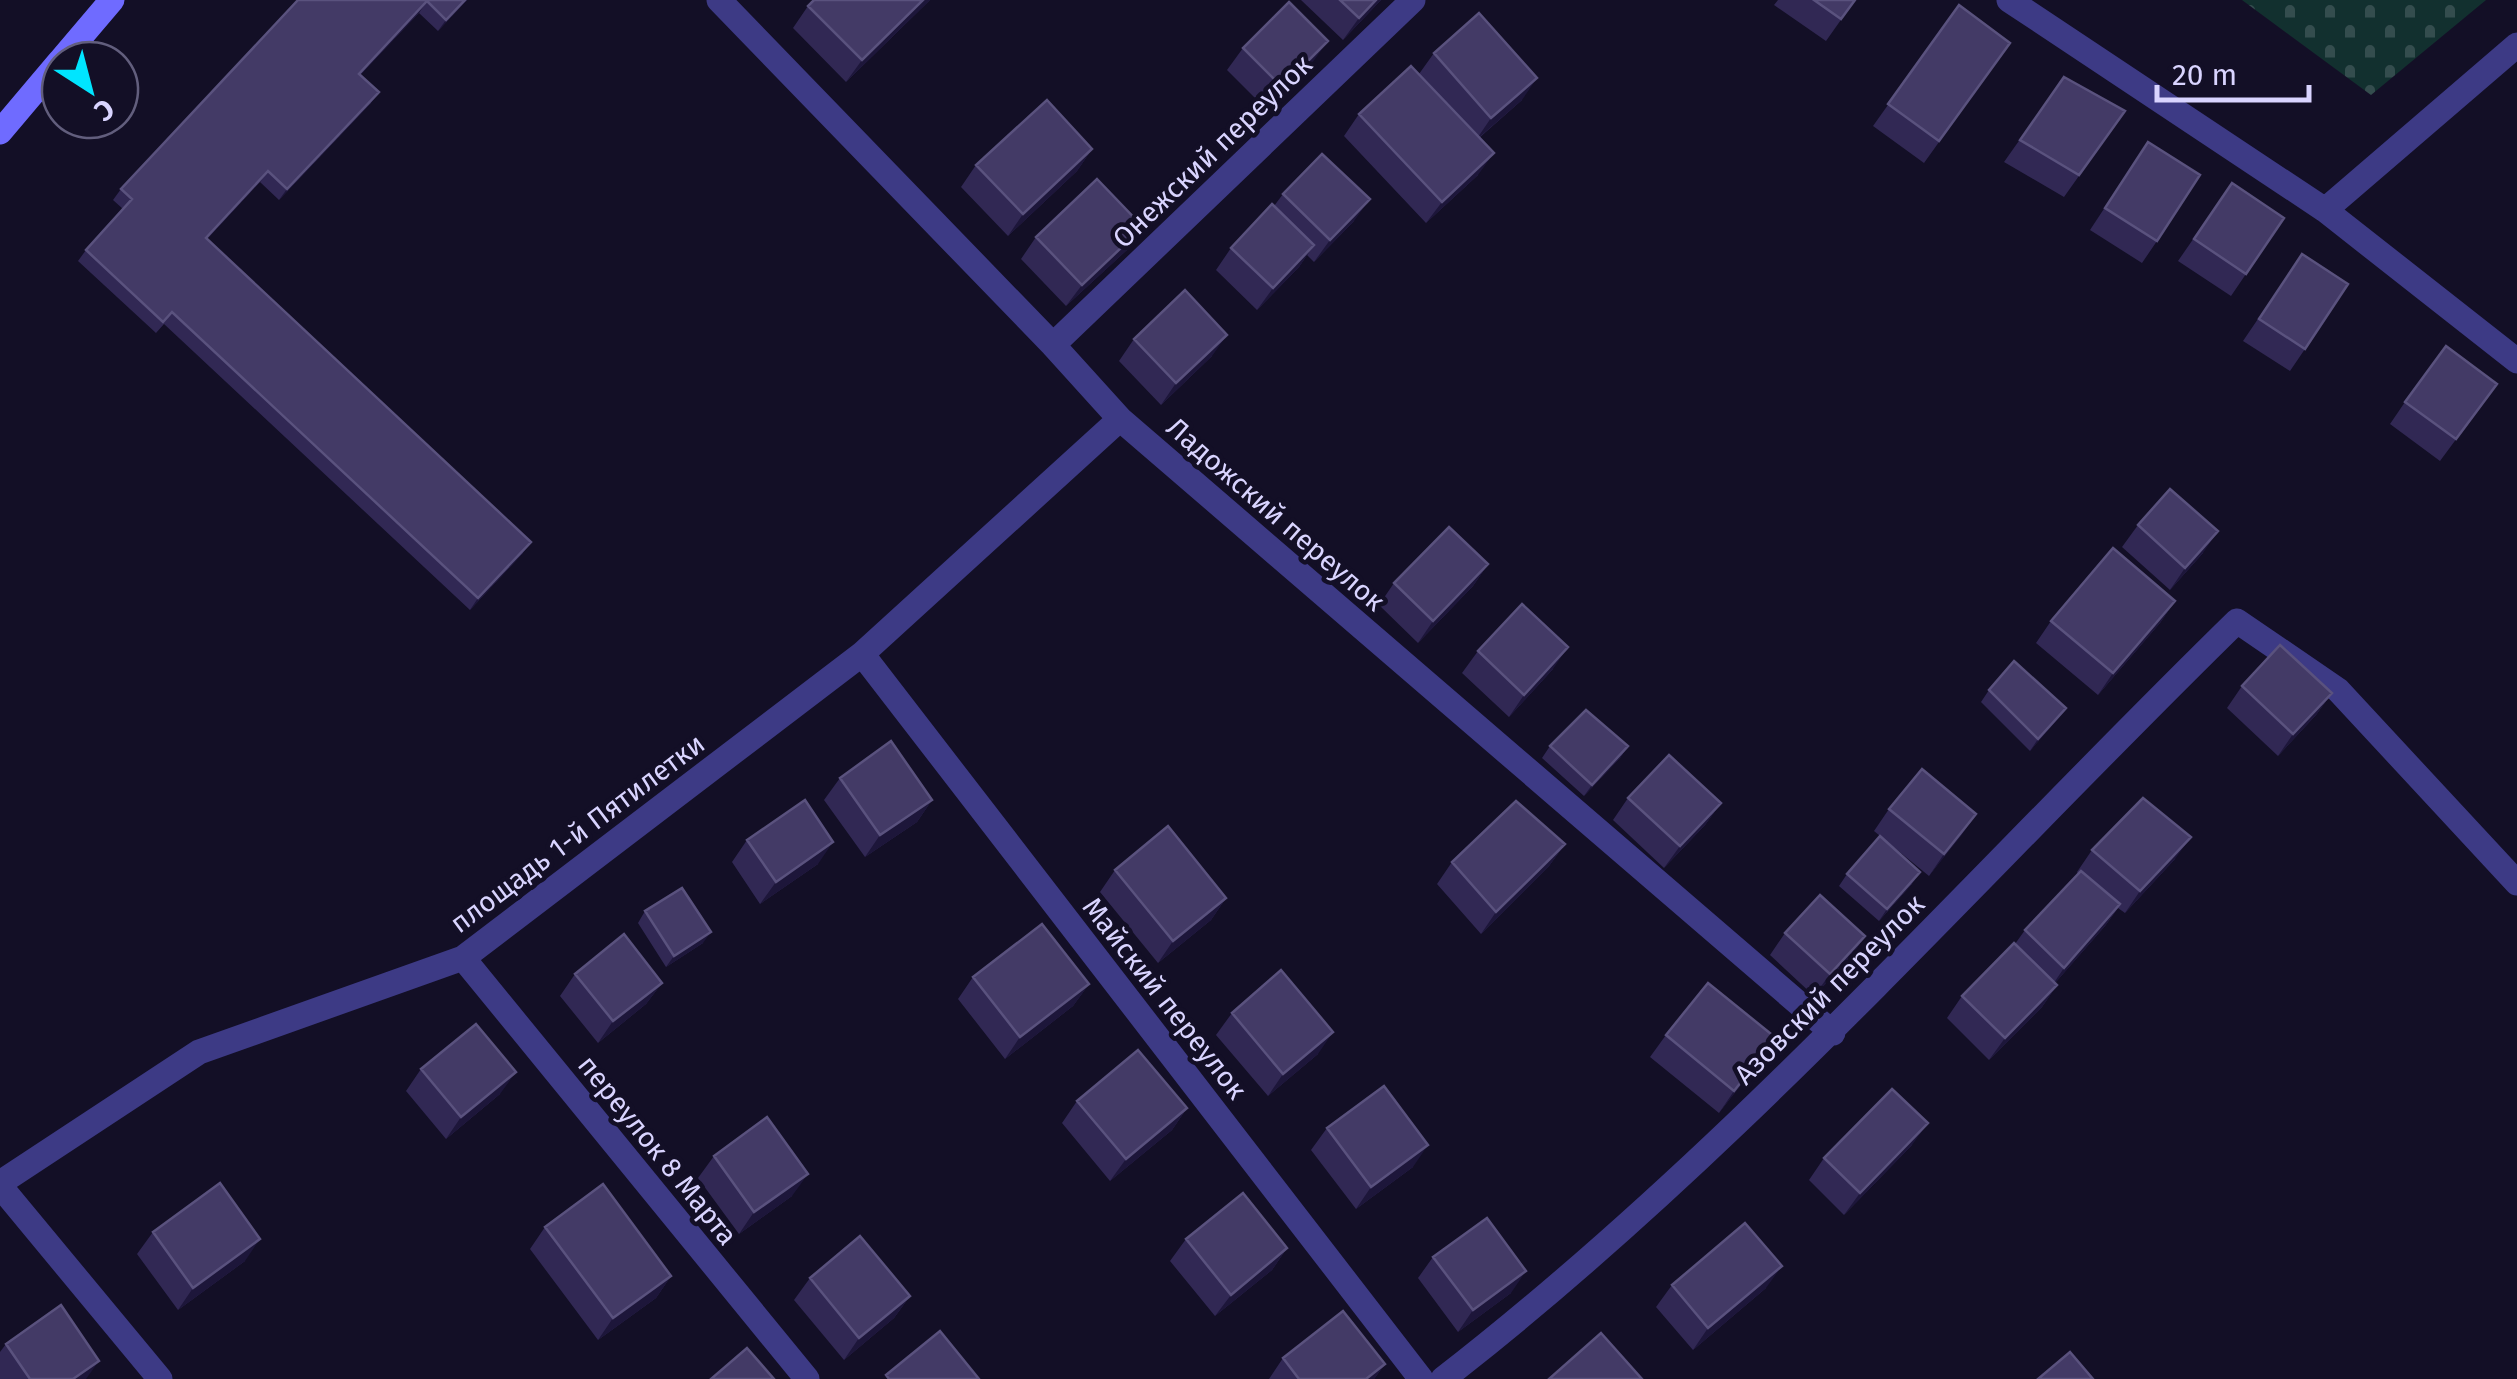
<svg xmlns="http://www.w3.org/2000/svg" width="2517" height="1379" font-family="'Fira Sans',sans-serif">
  <defs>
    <pattern id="cemetery-stones" width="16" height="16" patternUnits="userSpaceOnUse" patternTransform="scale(2.5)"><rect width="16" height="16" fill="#12302f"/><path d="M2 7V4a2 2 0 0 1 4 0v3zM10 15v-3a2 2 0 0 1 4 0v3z" fill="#344d4e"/></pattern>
  </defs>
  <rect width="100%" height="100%" fill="#130f26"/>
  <path fill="url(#cemetery-stones)" d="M2242 0H2486L2371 95Z"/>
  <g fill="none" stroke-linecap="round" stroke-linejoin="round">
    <path stroke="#3d3a85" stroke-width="25" d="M719 0 1053 345 1120 419 1833 1033
      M2009 0 2325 210 2517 361
      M2325 210 2517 45
      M1053 345 1413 0
      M862 654 1421 1379
      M463 958 807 1379
      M0 1183 199 1052 463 958 862 654 1120 419
      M0 1186 160 1379
      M1443 1379C1733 1154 1976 876 2237 621L2338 690 2517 883"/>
    <path stroke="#6f6bff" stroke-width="25" d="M61 60 112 0
      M0 132 60 61"/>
  </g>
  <path fill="#312854" d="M298 0H467L438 31 419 13 360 75 371 103 279 200 260 182 207 239 523 553 470 610 164 324 156 333 78 261 86 250 123 209 113 200 121 189Z
    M930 0 846 82 793 28 808 6Z
    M1301 0H1381L1343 40Z
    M1778 0H1855L1826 41 1774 5Z
    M1959 5 2010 43 1924 163 1873 126Z
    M1243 48 1312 63 1266 109 1227 70Z
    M1434 53 1522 100 1479 138 1478 175 1426 223 1344 136 1359 114 1419 74Z
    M2064 77 2125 111 2064 197 2004 162Z
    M2148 142 2157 241 2142 263 2090 230Z
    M1092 149 1077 171 1008 236 961 187 976 165Z
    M2232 183 2246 274 2231 296 2178 261Z
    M1283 194 1354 221 1314 262 1307 255 1299 267 1257 310 1216 270 1231 248 1274 206Z
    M1036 237 1128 249 1066 306 1021 259Z
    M2302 254 2305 349 2290 371 2243 341Z
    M1134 339 1212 356 1161 405 1119 361Z
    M2497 384 2440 461 2390 424 2405 402Z
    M2138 525 2203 553 2170 590 2122 547Z
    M1488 564 1473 586 1418 643 1379 605 1394 583Z
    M2175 601 2160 623 2098 695 2036 643 2051 621Z
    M1478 651 1553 669 1509 717 1462 673Z
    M2242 686 2332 693 2316 715 2278 756 2227 708Z
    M1989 690 2066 708 2030 751 1981 702Z
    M1550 746H1628L1620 758 1584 796 1542 758Z
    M840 778 932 800 917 822 865 857 824 800Z
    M1628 798 1721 803 1705 825 1664 868 1613 820Z
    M1889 809 1976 814 1929 876 1874 831Z
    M747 840 818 864 760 904 732 862Z
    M1565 844 1549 866 1481 934 1437 884 1452 862Z
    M2092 850 2175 859 2125 913 2118 908 2105 926 2055 983 2057 985 2042 1007 1989 1060 1947 1018 1962 996 2015 944 2025 930 2078 874 2077 872Z
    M1115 870 1226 898 1211 920 1158 963 1100 892Z
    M1847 874 1912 884 1879 921 1839 886Z
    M645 911 703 943 666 967 638 923Z
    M1785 933 1865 936 1850 958 1814 996 1770 955Z
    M575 974 662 983 646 1004 598 1043 560 996Z
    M973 977 1089 984 1073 1006 1005 1059 958 999Z
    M1232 1013 1318 1054 1268 1096 1216 1035Z
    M1666 1035 1776 1038 1719 1113 1650 1057Z
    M421 1069 500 1094 446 1139 406 1091Z
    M1077 1101 1187 1108 1172 1130 1110 1181 1062 1123Z
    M1327 1128 1413 1167 1356 1209 1311 1150Z
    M1912 1145 1844 1215 1809 1180 1824 1158Z
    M714 1156 792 1196 739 1234 698 1178Z
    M545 1227 671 1276 656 1298 598 1340 530 1249Z
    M153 1232 245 1261 178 1310 137 1254Z
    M1186 1239 1287 1248 1272 1270 1215 1316 1170 1261Z
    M1433 1257 1511 1293 1458 1332 1418 1278Z
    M810 1278 910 1296 894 1318 844 1360 794 1300Z
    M1672 1285 1766 1288 1693 1350 1656 1307Z
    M6 1344 86 1379H0V1352Z
    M1283 1358 1385 1364 1374 1379H1269Z"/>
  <path fill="#1d163a" d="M465 0H467L438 31 446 20Z
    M923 0H930L846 82 862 60Z
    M1376 0H1381L1343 40 1359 18Z
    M427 1 419 13 351 85 359 74Z
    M1328 41 1312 63 1266 109 1282 87Z
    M1537 78 1522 100 1476 140 1491 118Z
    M379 92 371 103 279 200 287 189Z
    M1092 149 1077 171 1008 236 1023 214Z
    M1494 153 1478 175 1426 223 1442 202Z
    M268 171 260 182 198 249 206 238Z
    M1370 199 1354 221 1314 262 1330 240Z
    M1143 227 1128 249 1066 306 1082 285Z
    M1314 245 1299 267 1257 310 1273 288Z
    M1227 335 1212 356 1161 405 1176 383Z
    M2218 531 2203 553 2170 590 2185 568Z
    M531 542 523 553 470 610 478 598Z
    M1488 564 1473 586 1418 643 1433 621Z
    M2175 601 2160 623 2098 695 2113 673Z
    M1568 647 1553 669 1509 717 1524 695Z
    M2332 693 2316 715 2278 756 2293 734Z
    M2066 708 2058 719 2030 751 2038 739Z
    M1628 746 1620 758 1584 796 1592 785Z
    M932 800 917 822 865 857 880 835Z
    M1721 803 1705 825 1664 868 1680 846Z
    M1976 814 1961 836 1929 876 1944 854Z
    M2191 837 2175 859 2125 913 2140 891Z
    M833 842 818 864 760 904 776 882Z
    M1565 844 1549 866 1481 934 1496 912Z
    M1920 872 1912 884 1879 921 1887 909Z
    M1226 898 1211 920 1158 963 1173 941Z
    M2120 904 2105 926 2049 990 2064 968Z
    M711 932 703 943 666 967 674 956Z
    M1865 936 1850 958 1814 996 1830 974Z
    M662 983 646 1004 598 1043 613 1021Z
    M1089 984 1073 1006 1005 1059 1020 1037Z
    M2057 985 2042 1007 1989 1060 2005 1038Z
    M1333 1032 1318 1054 1268 1096 1283 1074Z
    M1776 1038 1761 1060 1719 1113 1734 1091Z
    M516 1072 500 1094 446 1139 461 1117Z
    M1187 1108 1172 1130 1110 1181 1126 1159Z
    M1928 1123 1912 1145 1844 1215 1860 1193Z
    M1428 1145 1413 1167 1356 1209 1371 1187Z
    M808 1174 792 1196 739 1234 754 1212Z
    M260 1239 245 1261 178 1310 193 1288Z
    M1287 1248 1272 1270 1215 1316 1231 1295Z
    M1782 1266 1766 1288 1693 1350 1708 1328Z
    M1526 1271 1511 1293 1458 1332 1473 1310Z
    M671 1276 656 1298 598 1340 613 1318Z
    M910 1296 894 1318 844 1360 859 1338Z
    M99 1361 86 1379H73Z
    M1385 1364 1374 1379H1366Z"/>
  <path fill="#433a66" stroke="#5a527e" stroke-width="2.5" d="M298 0H465L446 20 427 1 359 74 379 92 287 189 268 171 206 238 531 542 478 598 172 312 163 322 86 250 132 199 121 189Z
    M814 0H923L862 60 808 6Z
    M1340 0H1376L1359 18Z
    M1814 0H1855L1841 19Z
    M1289 2 1328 41 1282 87 1243 48Z
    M1959 5 2010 43 1939 141 1888 104Z
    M1479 13 1537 78 1491 118 1434 53Z
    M1411 66 1494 153 1442 202 1359 114Z
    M2064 77 2125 111 2079 175 2020 140Z
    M1047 100 1092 149 1023 214 976 165Z
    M2148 142 2200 175 2157 241 2105 208Z
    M1322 154 1370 199 1330 240 1283 194Z
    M1097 179 1143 227 1082 285 1036 237Z
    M2232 183 2284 218 2246 274 2194 239Z
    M1272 204 1314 245 1273 288 1231 248Z
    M2302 254 2348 284 2305 349 2259 319Z
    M1185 290 1227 335 1176 383 1134 339Z
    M2446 346 2497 384 2456 439 2405 402Z
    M2170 489 2218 531 2185 568 2138 525Z
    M1449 527 1488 564 1433 621 1394 583Z
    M2113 548 2175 601 2113 673 2051 621Z
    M1522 604 1568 647 1524 695 1478 651Z
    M2280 645 2332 693 2293 734 2242 686Z
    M2014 661 2066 708 2038 739 1989 690Z
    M1586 710 1628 746 1592 785 1550 746Z
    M891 741 932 800 880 835 840 778Z
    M1669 755 1721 803 1680 846 1628 798Z
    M1922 769 1976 814 1944 854 1889 809Z
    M2143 798 2191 837 2140 891 2092 850Z
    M805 800 833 842 776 882 747 840Z
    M1516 801 1565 844 1496 912 1452 862Z
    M1168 826 1226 898 1173 941 1115 870Z
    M1880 836 1920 872 1887 909 1847 874Z
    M2081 871 2120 904 2064 968 2025 930Z
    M682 888 711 932 674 956 645 911Z
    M1820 895 1865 936 1830 974 1785 933Z
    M1042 924 1089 984 1020 1037 973 977Z
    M624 934 662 983 613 1021 575 974Z
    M2014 943 2057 985 2005 1038 1962 996Z
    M1281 970 1333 1032 1283 1074 1232 1013Z
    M1708 983 1776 1038 1734 1091 1666 1035Z
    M476 1024 516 1072 461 1117 421 1069Z
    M1138 1050 1187 1108 1126 1159 1077 1101Z
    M1384 1086 1428 1145 1371 1187 1327 1128Z
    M1892 1089 1928 1123 1860 1193 1824 1158Z
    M767 1117 808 1174 754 1212 714 1156Z
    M220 1183 260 1239 193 1288 153 1232Z
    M603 1184 671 1276 613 1318 545 1227Z
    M1243 1193 1287 1248 1231 1295 1186 1239Z
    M1487 1218 1526 1271 1473 1310 1433 1257Z
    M1745 1223 1782 1266 1708 1328 1672 1285Z
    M860 1236 910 1296 859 1338 810 1278Z
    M61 1305 99 1361 73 1379H30L6 1344Z
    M1343 1311 1385 1364 1366 1379H1299L1283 1358Z
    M940 1331 979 1379H889L886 1375Z
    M1601 1333 1642 1379H1549Z
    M747 1348 774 1379H711Z
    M2070 1352 2093 1379H2038Z"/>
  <g text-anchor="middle" stroke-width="9" stroke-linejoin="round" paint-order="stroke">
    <g font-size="28" fill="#d9d4ff" stroke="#130f26">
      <text transform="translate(1212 151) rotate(-44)" y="10">Онежский переулок</text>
      <text transform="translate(1276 514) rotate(41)" y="10">Ладожский переулок</text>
      <text transform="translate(577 833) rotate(-37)" y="10">площадь 1-й Пятилетки</text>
      <text transform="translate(1829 989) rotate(-45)" y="10">Азовский переулок</text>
      <text transform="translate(1165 998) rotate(52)" y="10">Майский переулок</text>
      <text transform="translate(658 1150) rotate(51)" y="10">переулок 8 Марта</text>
    </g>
  </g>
  <g transform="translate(90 90) rotate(144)"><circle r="48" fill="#130f26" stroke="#625e7d" stroke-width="2.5"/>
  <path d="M0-8L18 38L0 25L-18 38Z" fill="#00e5ff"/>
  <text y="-15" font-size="28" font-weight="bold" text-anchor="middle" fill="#d9d4ff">С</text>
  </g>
  <path d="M2157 85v15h152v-15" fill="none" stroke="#d9d4ff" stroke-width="5"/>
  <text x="2172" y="85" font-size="30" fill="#d9d4ff" stroke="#130f26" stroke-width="8" paint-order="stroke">20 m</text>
</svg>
